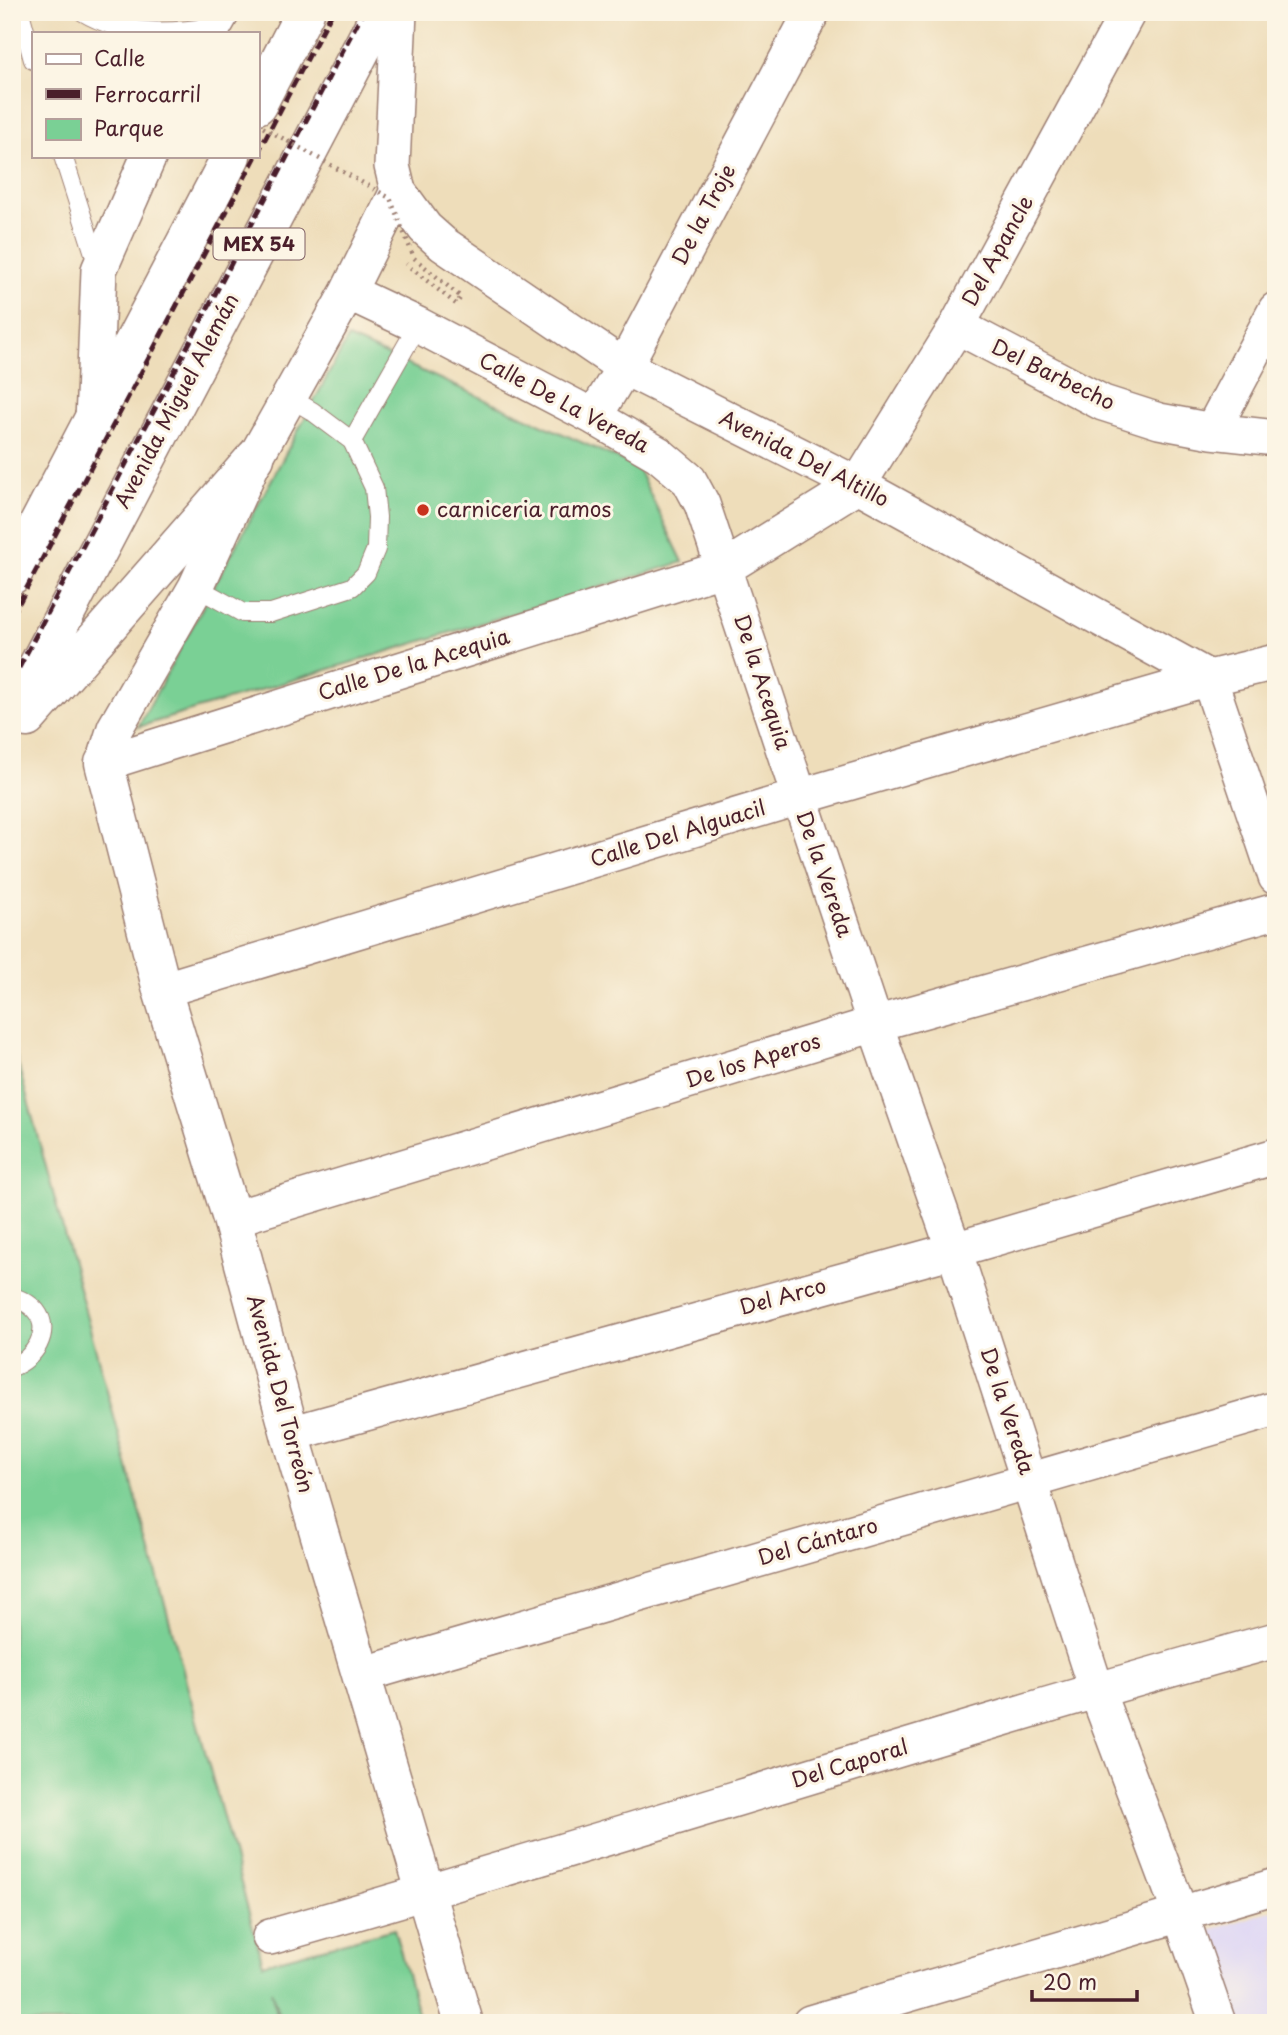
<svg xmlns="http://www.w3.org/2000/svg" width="1288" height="2035" font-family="'Playpen Sans',sans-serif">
  <rect width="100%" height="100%" fill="#fcf5e5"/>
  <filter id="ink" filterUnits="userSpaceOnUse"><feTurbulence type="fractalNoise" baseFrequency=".0143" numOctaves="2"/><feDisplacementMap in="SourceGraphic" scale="14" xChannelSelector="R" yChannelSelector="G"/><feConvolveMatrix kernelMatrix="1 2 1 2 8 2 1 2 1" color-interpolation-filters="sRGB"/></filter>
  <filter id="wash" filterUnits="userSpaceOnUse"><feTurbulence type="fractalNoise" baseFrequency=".00686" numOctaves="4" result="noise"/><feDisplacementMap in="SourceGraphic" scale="28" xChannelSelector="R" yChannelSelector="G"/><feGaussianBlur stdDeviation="1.57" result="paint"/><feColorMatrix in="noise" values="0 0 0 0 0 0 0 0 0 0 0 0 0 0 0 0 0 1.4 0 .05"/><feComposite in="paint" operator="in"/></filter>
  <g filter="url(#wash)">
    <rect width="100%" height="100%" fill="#eeddba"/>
    <path fill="#ddd5f6" d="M1276 1909V2023H1240L1209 1931Z"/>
    <path fill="#7ad095" stroke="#627860" stroke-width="2" d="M348 338 637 467 683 562 138 727Z
      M12 1042 263 1964 394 1929 421 2023H282L271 1991 279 2023H12Z"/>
  </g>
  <g filter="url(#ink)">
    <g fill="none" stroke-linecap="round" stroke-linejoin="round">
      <g stroke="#9c7e72" stroke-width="20">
        <path id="service" d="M20 12 33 60
          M83 12C123 36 171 34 215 26
          M63 156 98 266
          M352 441 418 325
          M196 587 243 613H271L352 587 366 573 376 549 377 517 374 488 352 441 312 411 290 398
          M12 1296C20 1300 30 1303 36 1311 53 1332 33 1360 12 1367"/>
      </g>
      <g stroke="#9c7e72" stroke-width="38">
        <path id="minor" d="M399 12 392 166 398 191 425 228 443 244 624 367 858 485 1209 678 1276 877
          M210 33 222 12
          M348 292 418 325 594 417 658 454 689 480 702 504 875 1024 954 1250 1096 1689 1180 1913 1218 2023
          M957 326 1103 403 1159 421 1212 431 1276 438
          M594 417 624 367 812 12
          M93 422 99 270 149 156
          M1212 431 1276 310
          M104 763 725 568 858 485 957 326 1128 12
          M104 763 115 728 196 587 255 458 348 292 398 191
          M162 990 799 797 1209 678 1276 662
          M232 1219 875 1024 1276 911
          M290 1434 954 1250 1276 1156
          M361 1675 1276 1409
          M270 1937C607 1842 939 1732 1276 1640
          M810 2023 1276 1886"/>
      </g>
      <g stroke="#9c7e72" stroke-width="41">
        <path id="tertiary" d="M104 763 162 990 232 1219 290 1434 464 2023"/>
      </g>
      <g stroke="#9c7e72" stroke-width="41">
        <path id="trunk" d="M257 105 305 12
          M12 575 231 156
          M12 715 381 12
          M27 718 255 458"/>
      </g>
      <use href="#service" stroke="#fff" stroke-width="18"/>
      <use href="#minor" stroke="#fff" stroke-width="35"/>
      <use href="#tertiary" stroke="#fff" stroke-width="38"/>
      <use href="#trunk" stroke="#fff" stroke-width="38"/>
      <path stroke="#4a1f2b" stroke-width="5" stroke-dasharray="10 5" stroke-linecap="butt" d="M257 154 332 12
        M12 616 256 156
        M12 681 363 12"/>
      <path stroke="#9c7e72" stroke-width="4.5" stroke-dasharray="2 5" stroke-linecap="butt" d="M257 124 390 198 414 258 461 297 456 304 406 264"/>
    </g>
  </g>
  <circle fill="#c8321e" stroke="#fcf5e5" stroke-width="2.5" cx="423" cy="510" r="7"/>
  <g text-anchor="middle" stroke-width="6" stroke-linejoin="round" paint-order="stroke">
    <rect fill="#fcf5e5" stroke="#7f5f63" stroke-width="2" x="213.5" y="228.5" width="91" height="31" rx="5"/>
    <g font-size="19" font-weight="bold" fill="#4a1f2b">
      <text x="259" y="251">MEX 54</text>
    </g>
    <g font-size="21" fill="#4a1f2b" stroke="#fcf5e5">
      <text transform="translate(704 215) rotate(-62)" y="7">De la Troje</text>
      <text transform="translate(998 251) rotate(-61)" y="7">Del Apancle</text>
      <text transform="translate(1053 375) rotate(26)" y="7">Del Barbecho</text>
      <text transform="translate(177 401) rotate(-62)" y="7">Avenida Miguel Alemán</text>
      <text transform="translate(564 403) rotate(28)" y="7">Calle De La Vereda</text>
      <text transform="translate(804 459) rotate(27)" y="7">Avenida Del Altillo</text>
      <text transform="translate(414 665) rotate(-17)" y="7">Calle De la Acequia</text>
      <text transform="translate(762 682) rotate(72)" y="7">De la Acequia</text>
      <text transform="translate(678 834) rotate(-17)" y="7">Calle Del Alguacil</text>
      <text transform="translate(824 874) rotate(71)" y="7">De la Vereda</text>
      <text transform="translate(753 1061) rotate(-17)" y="7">De los Aperos</text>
      <text transform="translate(783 1297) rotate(-15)" y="7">Del Arco</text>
      <text transform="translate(280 1394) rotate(75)" y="7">Avenida Del Torreón</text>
      <text transform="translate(1007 1411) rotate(72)" y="7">De la Vereda</text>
      <text transform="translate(818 1542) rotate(-16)" y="7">Del Cántaro</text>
      <text transform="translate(850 1764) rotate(-17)" y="7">Del Caporal</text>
    </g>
    <g font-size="21" fill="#4a1f2b" stroke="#fcf5e5" text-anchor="start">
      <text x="437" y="517">carniceria ramos</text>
    </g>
  </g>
  <rect width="1288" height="2035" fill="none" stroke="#fcf5e5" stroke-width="42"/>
  <rect x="32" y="32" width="228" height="126" fill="#fcf5e5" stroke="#b59f9b" stroke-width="2"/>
  <rect x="46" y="54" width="35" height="10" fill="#ffffff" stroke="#b59f9b" stroke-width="2"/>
  <text x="94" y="66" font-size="21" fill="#4a1f2b">Calle</text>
  <rect x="46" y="89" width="35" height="10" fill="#4a1f2b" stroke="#b59f9b" stroke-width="2"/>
  <text x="94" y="102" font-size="21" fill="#4a1f2b">Ferrocarril</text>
  <rect x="46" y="119" width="35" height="21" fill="#7ad095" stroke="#b59f9b" stroke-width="2"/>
  <text x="94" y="136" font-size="21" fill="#4a1f2b">Parque</text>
  <path d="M1032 1990v10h105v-10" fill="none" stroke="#4a1f2b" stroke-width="3.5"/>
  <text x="1043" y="1990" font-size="21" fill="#4a1f2b" stroke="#fcf5e5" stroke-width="5" paint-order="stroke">20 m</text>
</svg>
